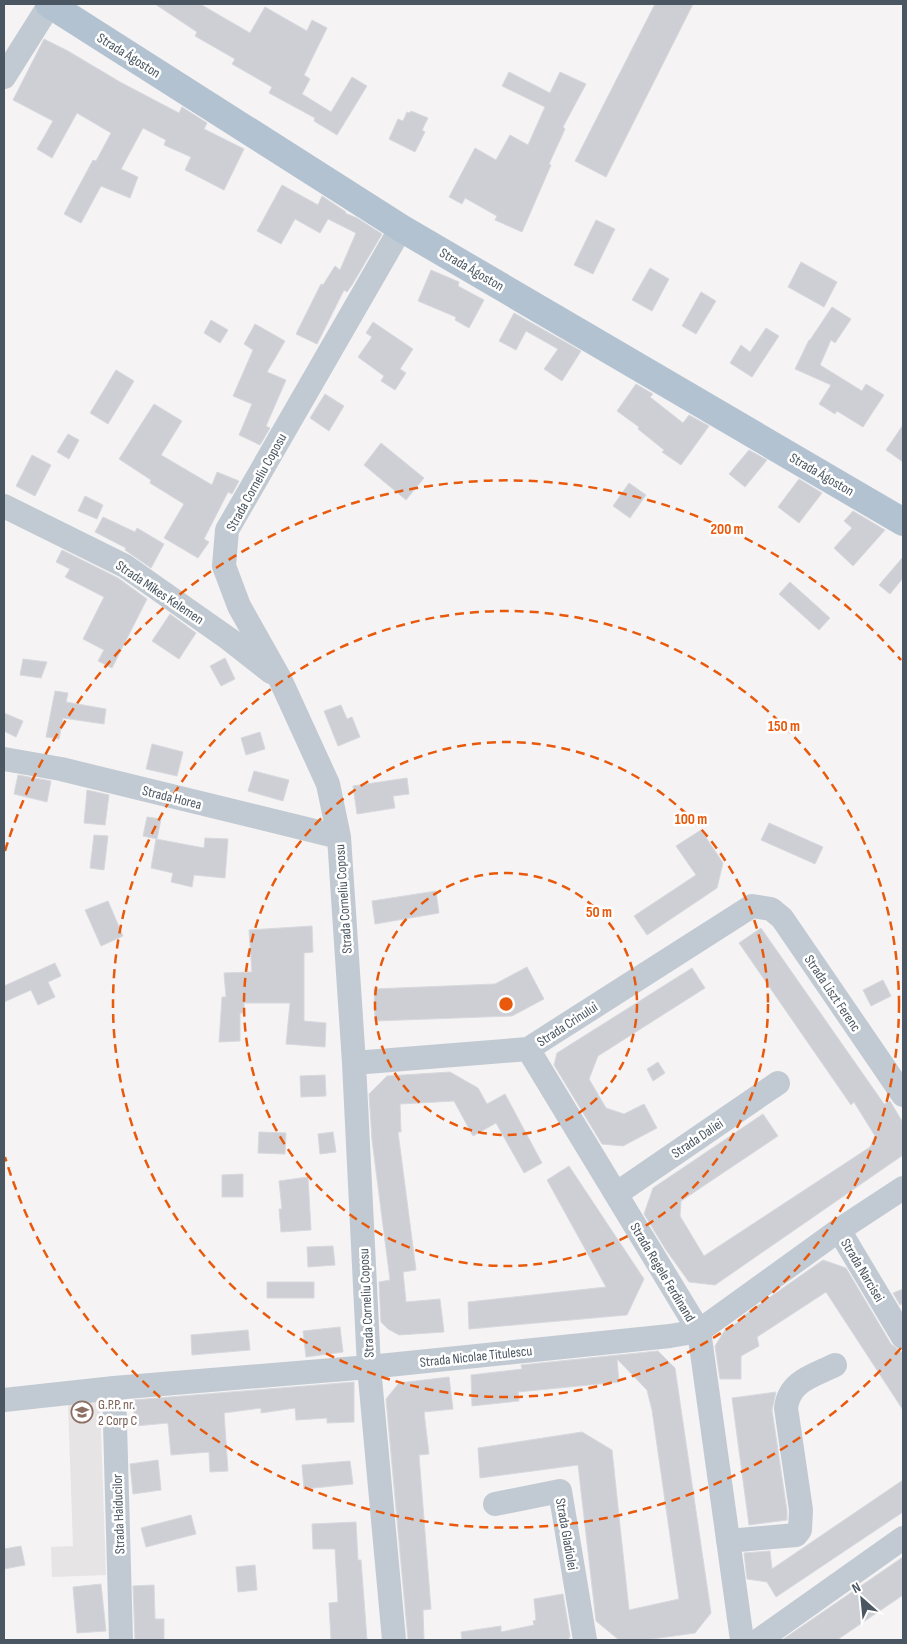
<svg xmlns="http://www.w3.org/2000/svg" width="907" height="1644" font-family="'Sofia Sans Condensed',sans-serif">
  <rect width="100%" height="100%" fill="#f5f3f3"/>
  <path fill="#e6e4e5" d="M100 1401 106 1575 52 1577 51 1547 73 1546 68 1402Z"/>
  <path fill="#cdcfd5" stroke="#d7d9de" d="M155 4H200L250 33 265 7 307 31 312 20 327 28 304 75 310 79 302 94 331 112 352 77 367 86 337 135 314 121 315 118 269 93 272 87 232 64 235 59 195 36 197 32Z
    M655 4H693L606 177 575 161Z
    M44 39 68 51 120 82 179 113 182 107 207 123 204 129 244 149 224 190 185 170 191 157 164 145 166 140 143 128 121 169 138 177 130 198 101 186 81 223 64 214 93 160 96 161 111 133 77 113 52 158 37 149 53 121 13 100Z
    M509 72 550 93 560 72 586 84 563 127 565 129 549 164 551 165 522 232 495 220 497 216 465 198 462 204 449 197 475 148 496 160 510 135 528 145 545 107 502 86Z
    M411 111 428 118 422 130 425 132 415 152 389 139 398 119 403 121 407 112 410 113Z
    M282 185 318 205 322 196 346 212 345 213 357 218 382 234 352 285 347 292 344 290 317 344 296 334 321 284 323 285 335 266 340 270 356 233 328 219 320 233 295 219 281 244 257 231Z
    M596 220 615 229 593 274 574 265Z
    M801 262 837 282 824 307 788 287Z
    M650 268 669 279 652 311 632 300Z
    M431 270 459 282 458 286 484 300 469 328 455 320 456 317 418 301Z
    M701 292 716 301 696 334 682 326Z
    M832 307 851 319 835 343 831 340 820 365 862 391 866 384 884 395 863 427 837 411 835 414 819 404 831 385 795 369 809 340H810Z
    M514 313 581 351 562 381 544 369 558 349 526 331 516 350 499 341Z
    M211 320 228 330 220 343 204 333Z
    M373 322 413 349 400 369 406 373 395 390 381 381 384 376 358 357 372 337 366 333Z
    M255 324 285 341 267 372 286 380 266 426 270 428 260 445 239 435 252 404 233 396 253 350 244 344Z
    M766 328 779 336 752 377 730 363 741 345 750 352Z
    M116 370 134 381 108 424 90 413Z
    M636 384 653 394 650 397 683 423 689 415 709 426 681 465 662 452 664 450 638 429 639 427 617 411Z
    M325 394 344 406 329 431 310 418Z
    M154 404 182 421 161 455 212 485 217 472 239 481 232 494 228 492 204 539 209 542 198 558 164 538 184 504 150 483 151 480 119 459Z
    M903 425V462L886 450Z
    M68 434 79 440 69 459 57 452Z
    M381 443 424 478 406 500 364 465Z
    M749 450 767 460 745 487 729 474Z
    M32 455 51 465 35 496 16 486Z
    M799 479 822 493 799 523 778 507Z
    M629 483 646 495 630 518 613 506Z
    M85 496 103 505 97 519 78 511Z
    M853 511 885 530 853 566 834 548 852 528 844 521Z
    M103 517 135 532 137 528 164 544 151 568 125 550 126 548 95 532Z
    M62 550 118 578 147 599 112 668 98 661 104 650 83 639 104 597 65 577 70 569 56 562Z
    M903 557V578L890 594 879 585Z
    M790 582 830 618 819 630 779 594Z
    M170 614 196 633 179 659 152 641Z
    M225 658 235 679 221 686 210 666Z
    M23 659 47 662 41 678 20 675Z
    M55 691 68 693 66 702 106 709 104 724 63 718 59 739 46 737Z
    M341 705 347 719 352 717 360 737 338 746 324 711Z
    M4 713 23 721 16 737 4 731Z
    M260 732 265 749 246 755 241 738Z
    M152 744 183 752 177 776 146 769Z
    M254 771 289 780 283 801 248 791Z
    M18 775 51 781 47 802 14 794Z
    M407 778 409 794 393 796 395 808 357 814 353 786Z
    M87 790 109 795 105 825 84 823Z
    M147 817 161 819 157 839 143 836Z
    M769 823 823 847 815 864 761 840Z
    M701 830 723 863 717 888 647 935 634 916 696 875 676 846Z
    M94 835 108 836 104 870 90 868Z
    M205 838 228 839 225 878 194 875 192 887 171 882 173 873 151 868 156 839 204 848Z
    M436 891 439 913 375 924 372 901Z
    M108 901 123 936 101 946 85 910Z
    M312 926 313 952 304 953V1021L326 1023 325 1047 286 1044 290 1003H244V1013H240V1041L219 1042 222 997H226L224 973 252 972 249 930Z
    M761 928 884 1104 890 1101 903 1123V1155L715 1285 689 1282 666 1250 644 1214 653 1188 763 1114 778 1136 681 1201 680 1216 704 1256 870 1147 875 1136 854 1102 851 1105 739 943Z
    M55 963 61 976 48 982 55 997 38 1005 31 990 4 1002V986Z
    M527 967 544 999 512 1016 375 1021 374 989 495 984Z
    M692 968 705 988 598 1056 589 1079 606 1108 624 1114 644 1104 657 1128 623 1146 602 1144 554 1065 557 1053Z
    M883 980 891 996 871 1006 863 990Z
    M658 1062 665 1073 653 1081 647 1069Z
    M450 1072 478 1088 487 1104 505 1094 542 1163 524 1173 496 1123 473 1136 454 1101 400 1104 401 1132H398L416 1270 403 1272 406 1302 440 1299 444 1332 399 1335 388 1329 381 1322 379 1282 390 1280 372 1140 369 1094 387 1076Z
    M325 1075 326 1096 301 1097 300 1076Z
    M259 1132 286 1133 285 1154 258 1153Z
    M333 1132 336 1152 320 1154 318 1134Z
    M569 1166 644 1279 627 1315 469 1329 468 1302 606 1287 547 1180Z
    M243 1174V1197H222V1175Z
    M308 1177 311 1230 281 1232 279 1209H282L279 1181Z
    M333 1246 335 1265 308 1267 307 1247Z
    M823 1260 846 1268 891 1344 903 1353V1410L826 1292 757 1337 759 1346 741 1356V1379H720L715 1346 725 1330 745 1318 743 1316Z
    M267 1282H314V1298H267Z
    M903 1289V1303L900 1305 893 1293Z
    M340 1327 343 1352 306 1357 303 1331Z
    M248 1330 250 1350 192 1355 191 1335Z
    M658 1351 675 1368 711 1613 695 1633 645 1640H619L596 1621 578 1465 480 1478 478 1448 582 1432 612 1450 629 1610 679 1599 652 1410 647 1390 617 1359 619 1382 518 1392 519 1401 472 1406 471 1375 522 1369 521 1365Z
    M449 1377 453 1409 424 1412 429 1454 419 1455 431 1609 423 1610 424 1640H408L386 1399 399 1383Z
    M354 1382V1422L327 1423V1418L296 1420 295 1408 261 1413V1408L224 1413 228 1471 210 1472 209 1452 171 1455 168 1423 135 1426 133 1400Z
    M776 1392 772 1410 787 1511V1520L749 1525 732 1398Z
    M158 1460 161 1490 133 1494 130 1464Z
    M350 1461 353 1484 304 1489 302 1465Z
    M903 1480V1512L776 1597 767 1582 747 1579 744 1553 770 1551 772 1569Z
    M191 1515 196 1534 146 1547 141 1528Z
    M356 1522 358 1560H361L367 1640H331L329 1603 338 1602 335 1549H313L312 1524Z
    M21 1546 25 1565 4 1569V1549Z
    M903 1557V1595L837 1640H782Z
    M255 1565 257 1590 238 1592 236 1567Z
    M101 1584 106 1631 77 1633 73 1587Z
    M154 1585 155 1619H164V1640H135L133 1586Z
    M563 1594 570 1636 568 1640H462L461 1632 501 1626V1632L534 1625 533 1621 536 1620 534 1599Z"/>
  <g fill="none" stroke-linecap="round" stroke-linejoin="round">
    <path stroke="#c1cad2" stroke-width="24" d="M4 77 50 4
      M4 506 125 566 229 639 271 672
      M4 759 61 769 339 837
      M528 1049 699 1331 742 1640
      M354 1063 528 1049 752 906 771 909 782 918 903 1095
      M616 1194 778 1083
      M839 1230 903 1337
      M114 1388 121 1640
      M4 1400 114 1388 369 1367 670 1336 699 1331 839 1230 903 1188
      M495 1504 560 1491 585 1640
      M728 1541 796 1535 800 1530 801 1510 786 1408C789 1381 813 1376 835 1365
      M394 1640 369 1367 354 1063 339 837 328 784 280 679 239 606 224 566 227 530 401 228
      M759 1640 903 1538"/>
    <path stroke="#b3c2d1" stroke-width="28" d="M49 4 401 228 903 522"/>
  </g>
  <g fill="none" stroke="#e8590c" stroke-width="2.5" stroke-dasharray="9 6">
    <circle cx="506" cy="1004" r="131"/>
    <circle cx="506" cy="1004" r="262"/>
    <circle cx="506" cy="1004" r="393"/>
    <path d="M901 1348A524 524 0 0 1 5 1157M5 851A524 524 0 0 1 901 660"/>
  </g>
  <defs>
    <g id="school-ring" transform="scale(1.125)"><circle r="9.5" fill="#fff" stroke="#8d6e63" stroke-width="1.5"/><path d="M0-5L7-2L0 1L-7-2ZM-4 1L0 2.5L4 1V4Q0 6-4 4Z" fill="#8d6e63"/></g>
  </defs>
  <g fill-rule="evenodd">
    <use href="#school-ring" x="82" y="1412"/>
  </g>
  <g text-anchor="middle" stroke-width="5" stroke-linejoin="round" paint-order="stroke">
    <g font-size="14" fill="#4a5661" stroke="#fff">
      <text transform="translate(129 55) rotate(32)" y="5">Strada Ágoston</text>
      <text transform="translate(472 269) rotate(30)" y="5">Strada Ágoston</text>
      <text transform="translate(822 474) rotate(30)" y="5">Strada Ágoston</text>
      <text transform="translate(256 482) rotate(-61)" y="5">Strada Corneliu Coposu</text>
      <text transform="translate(160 592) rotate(34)" y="5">Strada Mikes Kelemen</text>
      <text transform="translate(172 797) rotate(14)" y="5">Strada Horea</text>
      <text transform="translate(343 899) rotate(-94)" y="5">Strada Corneliu Coposu</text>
      <text transform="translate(833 993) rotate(56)" y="5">Strada Liszt Ferenc</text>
      <text transform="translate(567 1024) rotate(-33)" y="5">Strada Crinului</text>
      <text transform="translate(697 1138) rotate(-34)" y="5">Strada Daliei</text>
      <text transform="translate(863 1270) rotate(59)" y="5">Strada Narcisei</text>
      <text transform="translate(663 1272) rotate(59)" y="5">Strada Regele Ferdinand</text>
      <text transform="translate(366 1303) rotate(-93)" y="5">Strada Corneliu Coposu</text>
      <text transform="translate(476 1356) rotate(-6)" y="5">Strada Nicolae Titulescu</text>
      <text transform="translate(118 1514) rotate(-92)" y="5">Strada Haiducilor</text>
      <text transform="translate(567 1534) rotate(80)" y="5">Strada Gladiolei</text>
    </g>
    <g font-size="14" fill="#785e54" stroke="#fff" text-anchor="start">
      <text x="98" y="1409">G.P.P. nr.<tspan x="98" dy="16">2 Corp C</tspan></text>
    </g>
  </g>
  <circle cx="506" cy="1004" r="8" fill="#e8590c" stroke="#fff" stroke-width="2.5"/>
  <g font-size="15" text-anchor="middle" font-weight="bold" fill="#e8590c" stroke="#fff" stroke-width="5" stroke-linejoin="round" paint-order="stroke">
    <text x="727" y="534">200 m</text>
    <text x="784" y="731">150 m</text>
    <text x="691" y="824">100 m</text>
    <text x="599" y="917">50 m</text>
  </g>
  <rect width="907" height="1644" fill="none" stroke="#4a5661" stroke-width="10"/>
  <g transform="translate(862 1599) rotate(333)" stroke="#ffffff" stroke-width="4" paint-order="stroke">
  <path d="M0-4L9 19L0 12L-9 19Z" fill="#4a5661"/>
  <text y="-8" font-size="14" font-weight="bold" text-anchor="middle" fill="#4a5661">N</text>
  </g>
</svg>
